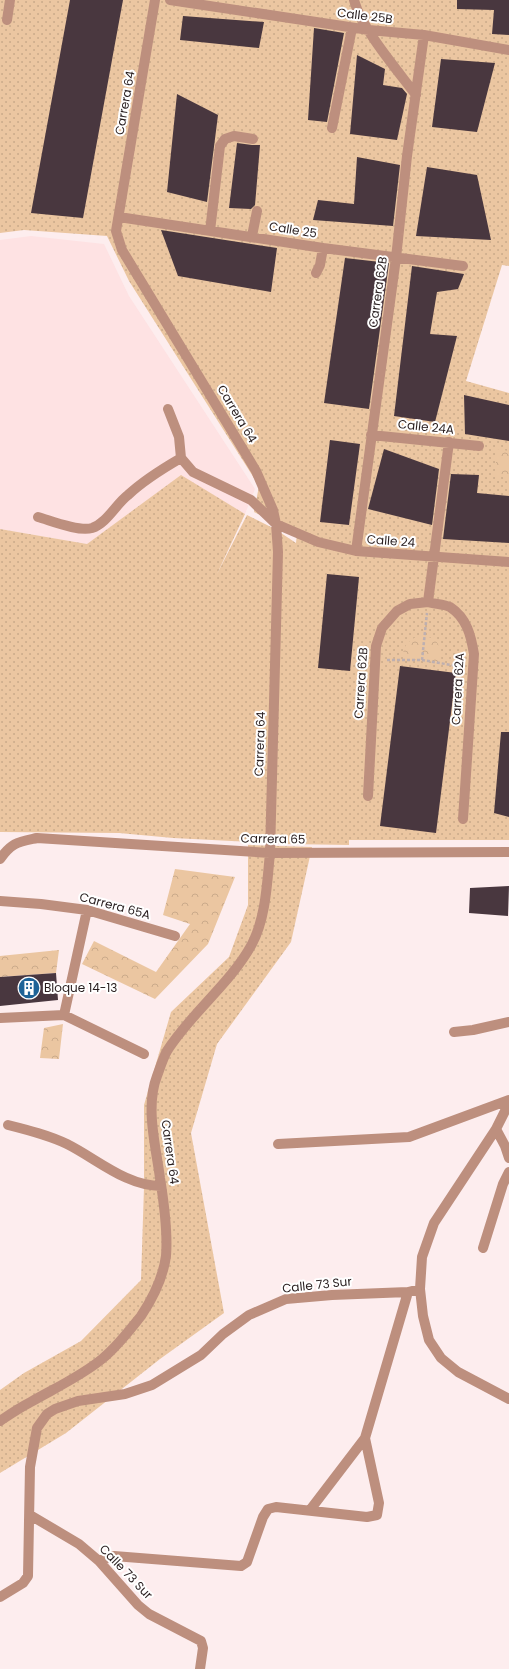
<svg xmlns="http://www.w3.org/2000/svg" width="509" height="1669" font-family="Poppins,sans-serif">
  <defs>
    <pattern id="grass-dots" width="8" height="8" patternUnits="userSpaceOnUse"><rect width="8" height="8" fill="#ebc6a1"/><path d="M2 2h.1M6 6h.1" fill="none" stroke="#caaa8a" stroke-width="1.8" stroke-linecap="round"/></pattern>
    <pattern id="park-crowns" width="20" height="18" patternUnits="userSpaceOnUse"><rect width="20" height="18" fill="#ebc6a1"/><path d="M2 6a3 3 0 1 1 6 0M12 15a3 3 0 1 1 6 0" fill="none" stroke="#caaa8a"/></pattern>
  </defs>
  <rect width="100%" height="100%" fill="#fdedee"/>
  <path fill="#fee2e3" d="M31 236 104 244 129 296 255 489 245 514 181 476 87 544 0 529V240Z"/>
  <path fill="url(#grass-dots)" d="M0 0H509V266L502 265 466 381 509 393V840H349V845L287 844 173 838 119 833 0 832V529L87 544 181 475 245 514 217 574 247 515 275 529 296 543 297 533 254 512 259 486 129 281 107 236 24 230 0 233Z
    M248 845 312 847 291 942 217 1044 191 1133 224 1313 160 1359 66 1433 0 1473V1390L24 1373 81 1341 141 1280 144 1187V1105L171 1012 229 957 248 905Z"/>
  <path fill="url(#park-crowns)" d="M497 449 509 451V478L495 476Z
    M419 636C438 636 442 646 441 663L422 660H403C402 647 408 640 419 636Z
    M175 869 235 877 208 944 155 999 82 964 94 941 156 972 190 924 163 915Z
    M59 950 56 973 0 977V956Z
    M63 1024 59 1059 40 1058 44 1028Z"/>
  <path fill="#49373f" d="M70 0H123L83 218 31 213Z
    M457 0H509V35L492 34 494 10 457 9Z
    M183 16 264 22 259 48 180 40Z
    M314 28 344 33 327 122 308 120Z
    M357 55 385 69 383 85 402 88 407 94 397 140 350 134Z
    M441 59 495 63 477 132 432 127Z
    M177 94 218 115 207 202 167 192Z
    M237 143 252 145H260L255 205 251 209 229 208Z
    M357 157 400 165 393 226 313 220 318 200 354 204Z
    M427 167 477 175 491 240 416 236Z
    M161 230 277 248 271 292 178 276Z
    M345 258 389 263 369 409 324 403Z
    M412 266 464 274 458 289 437 292 430 334 457 336 435 422 394 416Z
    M464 395 509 405V441L465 434Z
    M330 440 360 444 349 525 320 522Z
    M384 449 439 469 432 525 368 509Z
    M451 474 479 475 477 493 509 496V543L443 539Z
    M327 574 359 577 350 671 318 668Z
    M400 666 456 673 436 833 380 826Z
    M501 732H509V817L494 813Z
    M509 886 508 916 469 913 470 888Z
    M56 973 58 1000 0 1006V977Z"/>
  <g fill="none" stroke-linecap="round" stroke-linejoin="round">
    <path stroke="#bdafb0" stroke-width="2.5" stroke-dasharray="3 2" stroke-linecap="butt" d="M387 660H422L463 667
      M422 660 427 613"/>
    <path stroke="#bd8f7e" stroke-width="10" d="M170 0 369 30 424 35 509 50
      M354 0C361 28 398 71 416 95
      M7 20 10 0
      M332 128 352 28
      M119 217 323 248 463 266
      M210 231 220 146 225 139 234 136 253 139
      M252 236 257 211
      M316 273 320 265 323 248
      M168 409 179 437 181 458 193 472 251 500 276 524 318 542 356 551 509 562
      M371 435 479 446
      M449 442 428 602C434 604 444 604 450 607 467 618 471 636 474 654L463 819
      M38 517C52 521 79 532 92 528 107 523 116 504 128 495 144 480 162 469 181 458
      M356 551 396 258 407 156 424 35
      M368 796 376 646 382 628 397 611 410 604 428 602
      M0 859C12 842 18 842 37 838L270 853 509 852
      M0 901 41 904 87 910 175 936
      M64 1015 87 910
      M0 1018 64 1015 144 1054
      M454 1032 473 1030 509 1022
      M509 1103 496 1129 434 1223 422 1257 420 1289 423 1316 429 1340 441 1358 458 1372 509 1399
      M8 1125C28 1130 48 1135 67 1144 97 1159 126 1186 161 1186
      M496 1129 505 1146 509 1158
      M278 1144 409 1137 509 1100
      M483 1248 503 1184 509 1172
      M0 1421C9 1415 19 1408 29 1403 53 1389 80 1377 102 1359 117 1347 129 1331 141 1316 153 1298 163 1278 166 1256 168 1231 164 1203 160 1178 156 1147 145 1107 157 1076 160 1068 163 1058 167 1051 191 1013 231 983 252 944 266 917 267 883 270 853L278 552 276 524 273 510 256 471 122 250 116 231 155 0
      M310 1510 365 1438 408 1292
      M30 1515 79 1544 99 1561 138 1605 149 1614 201 1641 203 1648 200 1669
      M99 1561 114 1556 241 1566 247 1562 263 1517 268 1509 276 1507 367 1517 377 1515 379 1503 365 1438
      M0 1597 23 1583 28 1576 30 1467 37 1428 47 1414 55 1409 78 1401 125 1394 152 1385 201 1355 223 1334 249 1315 286 1299 332 1295 408 1292 420 1289"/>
  </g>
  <defs>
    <g id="building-disc" transform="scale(1.15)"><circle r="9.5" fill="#1e6397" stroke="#fff"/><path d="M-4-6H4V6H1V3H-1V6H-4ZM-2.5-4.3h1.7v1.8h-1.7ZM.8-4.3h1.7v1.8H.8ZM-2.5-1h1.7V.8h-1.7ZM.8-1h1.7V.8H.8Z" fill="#fff"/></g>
  </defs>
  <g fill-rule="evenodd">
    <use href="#building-disc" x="29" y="988"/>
  </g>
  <g text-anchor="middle" stroke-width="4" stroke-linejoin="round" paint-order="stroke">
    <g font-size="12" fill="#271d1e" stroke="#fff">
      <text transform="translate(365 16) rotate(7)" y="4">Calle 25B</text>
      <text transform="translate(125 103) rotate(-80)" y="4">Carrera 64</text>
      <text transform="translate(293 230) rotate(9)" y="4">Calle 25</text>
      <text transform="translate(378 292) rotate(-82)" y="4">Carrera 62B</text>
      <text transform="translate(237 414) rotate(59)" y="4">Carrera 64</text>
      <text transform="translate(426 427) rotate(6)" y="4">Calle 24A</text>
      <text transform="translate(391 541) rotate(4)" y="4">Calle 24</text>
      <text transform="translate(361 683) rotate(-86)" y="4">Carrera 62B</text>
      <text transform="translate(458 689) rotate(-87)" y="4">Carrera 62A</text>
      <text transform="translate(260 744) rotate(-88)" y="4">Carrera 64</text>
      <text transform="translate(273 839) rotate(1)" y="4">Carrera 65</text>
      <text transform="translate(115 906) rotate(15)" y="4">Carrera 65A</text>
      <text transform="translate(170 1152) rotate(82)" y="4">Carrera 64</text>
      <text transform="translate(317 1285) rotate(-6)" y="4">Calle 73 Sur</text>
      <text transform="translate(126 1572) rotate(46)" y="4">Calle 73 Sur</text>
    </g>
    <g font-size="12" fill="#271d1e" stroke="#fff" text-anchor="start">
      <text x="44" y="992">Bloque 14-13</text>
    </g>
  </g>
</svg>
